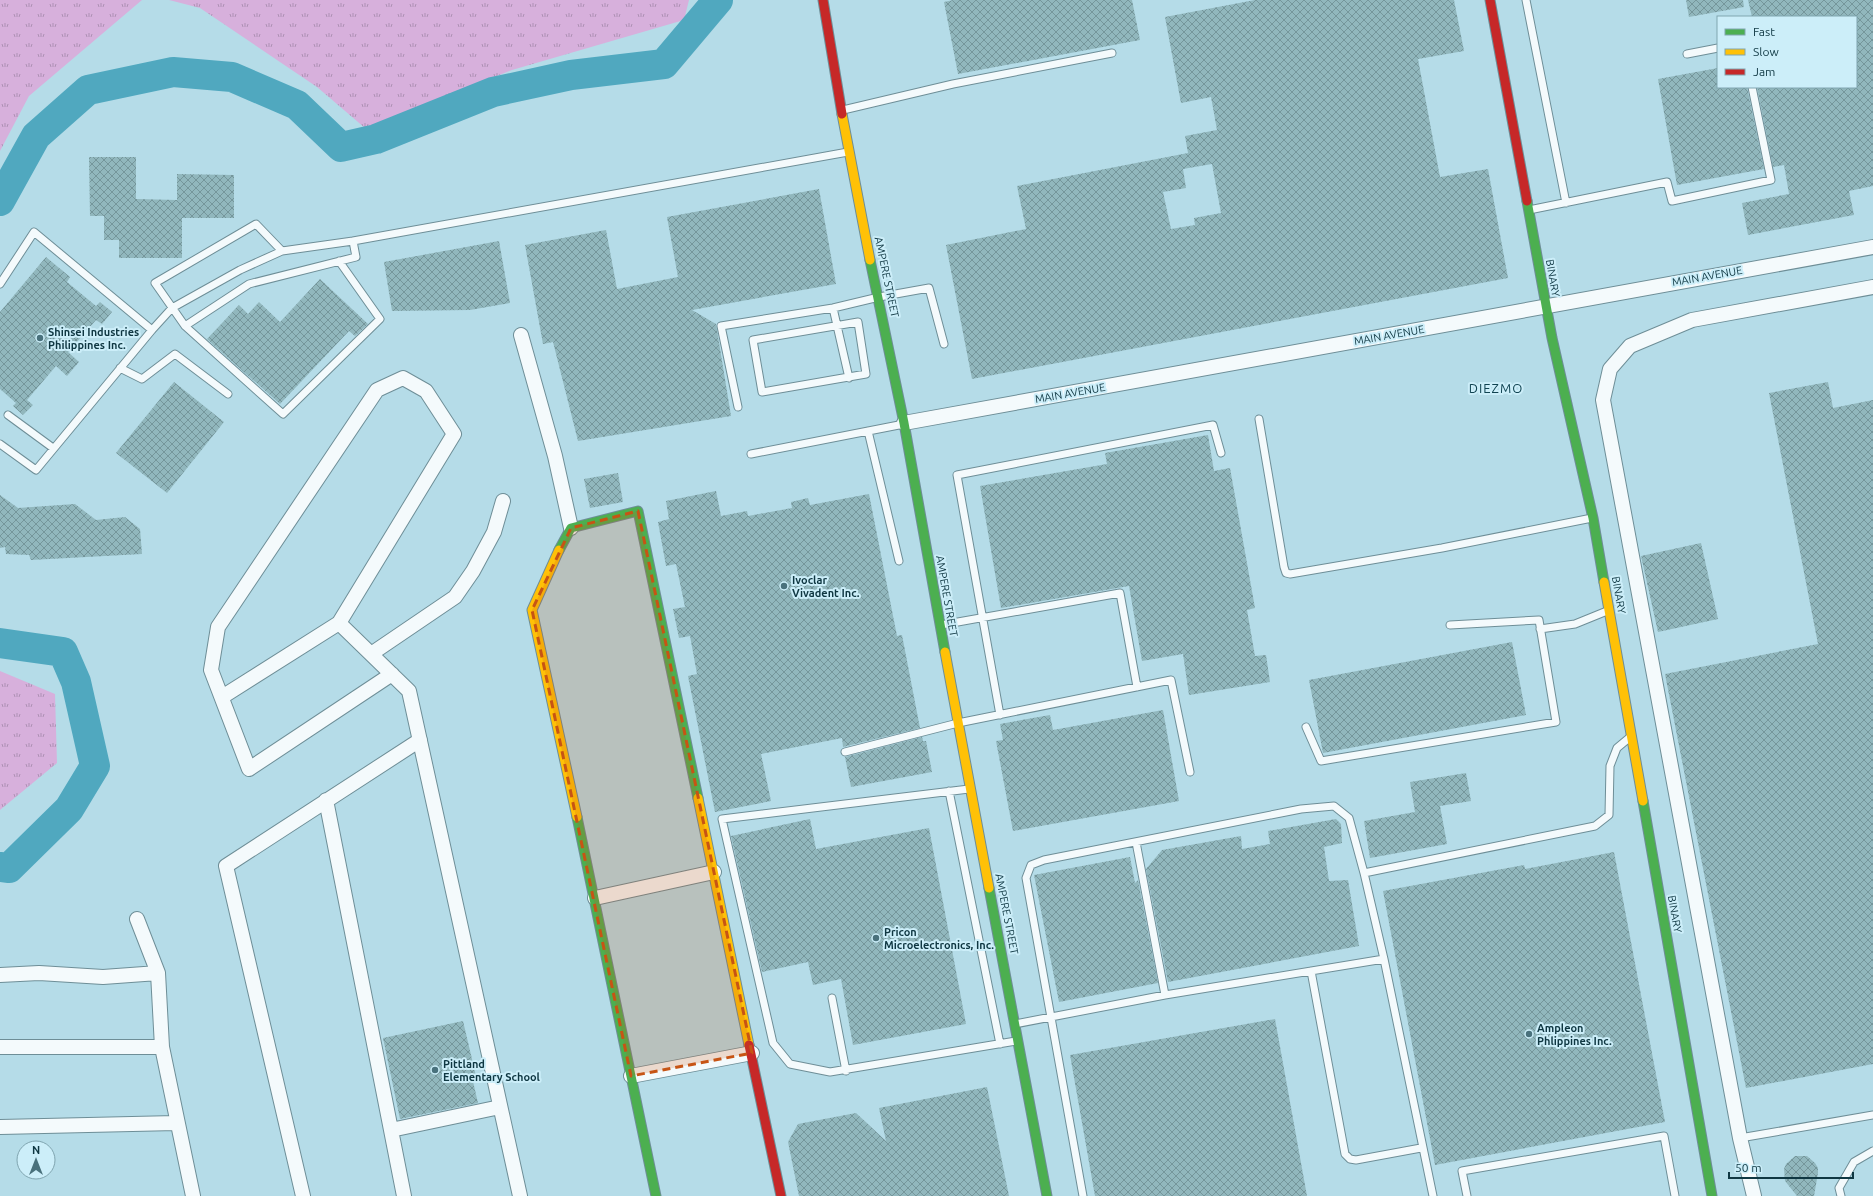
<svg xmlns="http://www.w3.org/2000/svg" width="1873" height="1196" font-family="Ubuntu,sans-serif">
  <defs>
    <pattern id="grass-tufts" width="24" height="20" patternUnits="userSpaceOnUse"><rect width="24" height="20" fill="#d7b0dc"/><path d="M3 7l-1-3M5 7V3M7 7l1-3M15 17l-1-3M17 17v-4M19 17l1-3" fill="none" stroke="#ad90b4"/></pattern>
    <pattern id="building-cross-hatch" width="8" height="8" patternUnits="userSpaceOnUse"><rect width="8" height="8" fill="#91b7bd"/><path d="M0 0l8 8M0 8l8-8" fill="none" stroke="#75969b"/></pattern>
  </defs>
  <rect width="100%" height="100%" fill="#b5dce8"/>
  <path fill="url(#grass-tufts)" d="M0 0H142L29 96 0 151Z
    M169 0H689L684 20 512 70 365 128 317 87 200 8Z
    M0 671 55 694 57 763 0 810Z"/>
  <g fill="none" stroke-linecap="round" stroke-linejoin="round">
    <path stroke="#50a8bf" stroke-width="30" d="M0 201 36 136 88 90 173 72 232 77 297 105 341 147 376 139 493 92 571 75 664 64 718 0
      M0 643 63 652 76 682 95 766 69 809 9 868 0 867"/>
  </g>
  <path fill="url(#building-cross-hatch)" fill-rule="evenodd" d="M953 0H1132L1140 40 958 74 944 2Z
    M1255 0H1454L1464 51 1418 59 1440 177 1488 169 1508 278 972 379 946 245 1026 229 1017 186 1188 153 1185 136 1217 130 1211 97 1181 103 1165 17ZM1212 164 1221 213 1194 218 1195 225 1171 229 1163 192 1186 188 1183 169Z
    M1686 0H1743L1744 7 1689 17Z
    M1748 0H1873V186L1849 191 1854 215 1748 235 1742 203 1789 194 1784 165 1773 167 1757 87H1856V17H1752Z
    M1718 68V87H1747L1764 169 1677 185 1658 79Z
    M89 157H136V199L177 200V174L234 175V218H182V258H119V240H104V216H90Z
    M819 189 836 284 692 310 716 324 731 416 578 441 553 342 543 344 525 245 606 230 617 289 678 277 667 217Z
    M499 241 510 303 470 310 392 311 384 262Z
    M46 257 70 277 67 282 96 306 100 302 112 312 102 324 96 320 68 352 79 362 67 376 56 366 27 400 33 405 23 415 13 406 16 403 0 389V312Z
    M320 279 368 324 355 336 349 331 280 404 207 339 239 305 248 314 259 302 280 322Z
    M174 382 224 422 167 493 116 453Z
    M1828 382 1833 408 1873 400V1064L1746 1088 1665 674 1818 644 1769 393Z
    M1208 435 1214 471 1230 468 1255 608 1247 610 1255 656 1266 655 1270 682 1189 695 1183 654 1142 661 1129 586 1001 608 980 486 1107 464 1105 453Z
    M618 473 623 502 590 508 584 479Z
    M716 491 721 516 747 511 748 516 792 508 791 502 808 498 810 505 869 494 897 636 902 635 920 728 843 747 842 738 761 754 771 801 715 812 688 676 697 674 690 636 679 638 673 609 685 607 676 564 666 566 658 522 669 519 666 501Z
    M0 495 18 508 75 504 96 520 125 517 140 529 142 554 31 560 29 555 6 554 5 547 0 548Z
    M1701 543 1718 619 1658 632 1641 556Z
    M1512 642 1526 715 1323 753 1309 680Z
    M1163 710 1179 801 1013 831 996 741 1003 740 1000 724 1050 715 1053 730Z
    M922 737 923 741H926L932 772 851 787 845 757Z
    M1466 773 1471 801 1440 806 1447 844 1370 858 1364 821 1415 812 1410 782Z
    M810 819 816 849 929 828 966 1024 853 1045 841 979 813 985 808 962 762 972 731 836Z
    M1336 819 1341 824 1342 843 1324 847 1329 881 1348 880 1359 946 1168 982 1146 869 1162 850 1241 836 1242 849 1270 844 1268 831Z
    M1614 852 1665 1122 1435 1165 1383 891 1524 865 1525 869Z
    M1130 857 1135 883 1138 880 1158 983 1059 1002 1034 875Z
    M1275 1019 1307 1196H1095L1070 1055Z
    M463 1021 476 1076 472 1077 478 1103 400 1119 383 1038Z
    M987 1087 1009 1196H799L788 1142 798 1124 856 1113 886 1141 879 1108Z
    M1795 1156H1807L1815 1163 1818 1168V1173L1814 1196H1797L1785 1181 1784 1169 1786 1164Z"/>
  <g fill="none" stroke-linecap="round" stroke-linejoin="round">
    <g stroke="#6e8e97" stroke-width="9">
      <path id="lane" d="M1526 0 1566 203
        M1687 54 1718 48
        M843 110 953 84 1112 53
        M1529 210 1667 182 1672 201 1771 180 1752 87
        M282 251 256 224 155 283 185 326 283 414 380 319 339 261
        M0 284 34 232 152 330
        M833 308 849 378
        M858 322 866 374 762 392 753 340Z
        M185 326 249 284 356 257 353 241
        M120 368 142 379 175 354 228 394
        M738 407 721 326 833 308 879 297 929 288 944 344
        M8 415 53 448
        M1259 419 1284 567 1286 573 1290 574 1442 548 1592 518
        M868 431 899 561
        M0 444 36 470 152 330 172 308 240 270 282 251 353 241 848 152
        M751 454 904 424
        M941 625 1120 593 1137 687
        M1540 629 1575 624 1607 611
        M1000 715 957 475 1213 425 1221 453
        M1306 727 1321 761 1556 722 1539 620 1450 625
        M845 752 958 723 1171 680 1190 772
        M969 789 722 819 773 1043 790 1064 830 1072 1016 1041
        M949 791 1000 1044
        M1136 842 1165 995
        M1364 873 1595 826 1609 815 1610 766 1617 748 1629 738
        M1311 971 1345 1154 1350 1159 1356 1160 1421 1148
        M832 998 846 1071
        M1015 1024 1165 995 1384 959
        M1740 1138 1873 1115
        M1083 1196 1026 878 1031 865 1044 860 1301 809 1334 806 1349 818 1364 873 1384 959 1433 1196
        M1467 1196 1462 1171 1664 1136 1675 1196
        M1841 1196 1839 1188 1854 1162 1873 1151"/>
    </g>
    <g stroke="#6e8e97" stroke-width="16">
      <path id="street" d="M521 335 555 456 571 528
        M904 423 1873 247
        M339 623 409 691 520 1196
        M371 654 455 597 473 571 494 532 503 501
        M222 697 339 623 454 434 426 391 403 378 377 390 218 627 211 670 249 769 392 674
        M326 800 404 1196
        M595 898 714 872
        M137 919 158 973 162 1047 193 1196
        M0 975 39 973 103 977 158 973
        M0 1047H162
        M631 1076 752 1053
        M0 1127 176 1123
        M391 1130 500 1107
        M303 1196 226 866 420 740
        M1754 1196 1740 1138 1603 400 1610 369 1630 346 1692 320 1873 287"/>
    </g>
    <g stroke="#6e8e97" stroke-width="11">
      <path id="fast" d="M1527 201 1552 338 1593 518 1604 582
        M870 260 904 423 945 652
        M559 550 571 528 638 511 698 798
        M1643 801 1712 1196
        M577 817 656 1196
        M989 888 1047 1196"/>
    </g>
    <g stroke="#6e8e97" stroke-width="11">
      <path id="slow" d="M842 114 870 260
        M559 550 532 610 577 817
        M1604 582 1643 801
        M945 652 989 888
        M698 798 749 1045"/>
    </g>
    <g stroke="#6e8e97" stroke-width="11">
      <path id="jam" d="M823 0 842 114
        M1490 0 1527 201
        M749 1045 781 1196"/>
    </g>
    <use href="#lane" stroke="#f4fafc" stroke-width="7"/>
    <use href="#street" stroke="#f4fafc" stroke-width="14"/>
    <use href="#fast" stroke="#4caf50" stroke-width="9"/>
    <use href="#slow" stroke="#ffc107" stroke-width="9"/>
    <use href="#jam" stroke="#c62828" stroke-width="9"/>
  </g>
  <path fill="#c75414" fill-opacity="0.2" stroke="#c75414" stroke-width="3" stroke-dasharray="8 5" stroke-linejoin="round" d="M638 511 752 1053 631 1076 532 610 571 528Z"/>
  <g fill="#49717c" stroke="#cceef9" stroke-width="1.5">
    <circle cx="40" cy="338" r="4"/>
    <circle cx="784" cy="586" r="4"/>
    <circle cx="876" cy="938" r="4"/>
    <circle cx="1529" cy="1034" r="4"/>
    <circle cx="435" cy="1070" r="4"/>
  </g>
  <g text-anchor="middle" stroke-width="4" stroke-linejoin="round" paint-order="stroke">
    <g font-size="11" fill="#0f3742" stroke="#cceef9">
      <text transform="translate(1707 276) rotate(-10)" y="4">MAIN AVENUE</text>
      <text transform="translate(887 277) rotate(78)" y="4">AMPERE STREET</text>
      <text transform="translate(1553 278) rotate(80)" y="4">BINARY</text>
      <text transform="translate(1389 335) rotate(-10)" y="4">MAIN AVENUE</text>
      <text transform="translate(1070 393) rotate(-10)" y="4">MAIN AVENUE</text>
      <text transform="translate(1619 595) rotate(80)" y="4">BINARY</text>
      <text transform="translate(947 596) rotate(80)" y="4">AMPERE STREET</text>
      <text transform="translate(1007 914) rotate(79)" y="4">AMPERE STREET</text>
      <text transform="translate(1675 914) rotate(80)" y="4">BINARY</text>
    </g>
    <g font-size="11" font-weight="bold" fill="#0f3742" stroke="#cceef9" text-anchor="start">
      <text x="48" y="336">Shinsei Industries<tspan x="48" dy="13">Philippines Inc.</tspan></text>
      <text x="792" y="584">Ivoclar<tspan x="792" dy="13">Vivadent Inc.</tspan></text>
      <text x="884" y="936">Pricon<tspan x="884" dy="13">Microelectronics, Inc.</tspan></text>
      <text x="1537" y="1032">Ampleon<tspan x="1537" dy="13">Phlippines Inc.</tspan></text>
      <text x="443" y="1068">Pittland<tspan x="443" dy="13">Elementary School</tspan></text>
    </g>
    <g font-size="13" letter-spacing="1" fill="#104351" stroke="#cceef9">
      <text x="1496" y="393">DIEZMO</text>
    </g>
  </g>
  <rect x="1717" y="16" width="140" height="72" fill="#cceef9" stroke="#80a5b0"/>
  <rect x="1725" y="29" width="20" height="6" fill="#4caf50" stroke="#80a5b0"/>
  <text x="1753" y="36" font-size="12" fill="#0f3742">Fast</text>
  <rect x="1725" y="49" width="20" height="6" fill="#ffc107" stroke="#80a5b0"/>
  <text x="1753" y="56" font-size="12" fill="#0f3742">Slow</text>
  <rect x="1725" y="69" width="20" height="6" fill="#c62828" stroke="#80a5b0"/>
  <text x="1753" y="76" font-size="12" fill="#0f3742">Jam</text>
  <g transform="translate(36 1160)"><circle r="19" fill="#cceef9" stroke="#80a5b0"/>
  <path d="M0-3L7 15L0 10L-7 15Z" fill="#49717c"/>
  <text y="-6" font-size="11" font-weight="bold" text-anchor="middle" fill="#0f3742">N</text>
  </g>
  <path d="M1729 1172v6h124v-6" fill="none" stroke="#0f3742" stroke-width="2"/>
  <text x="1735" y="1172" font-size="12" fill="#0f3742" stroke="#cceef9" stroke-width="3" paint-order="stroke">50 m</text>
</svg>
